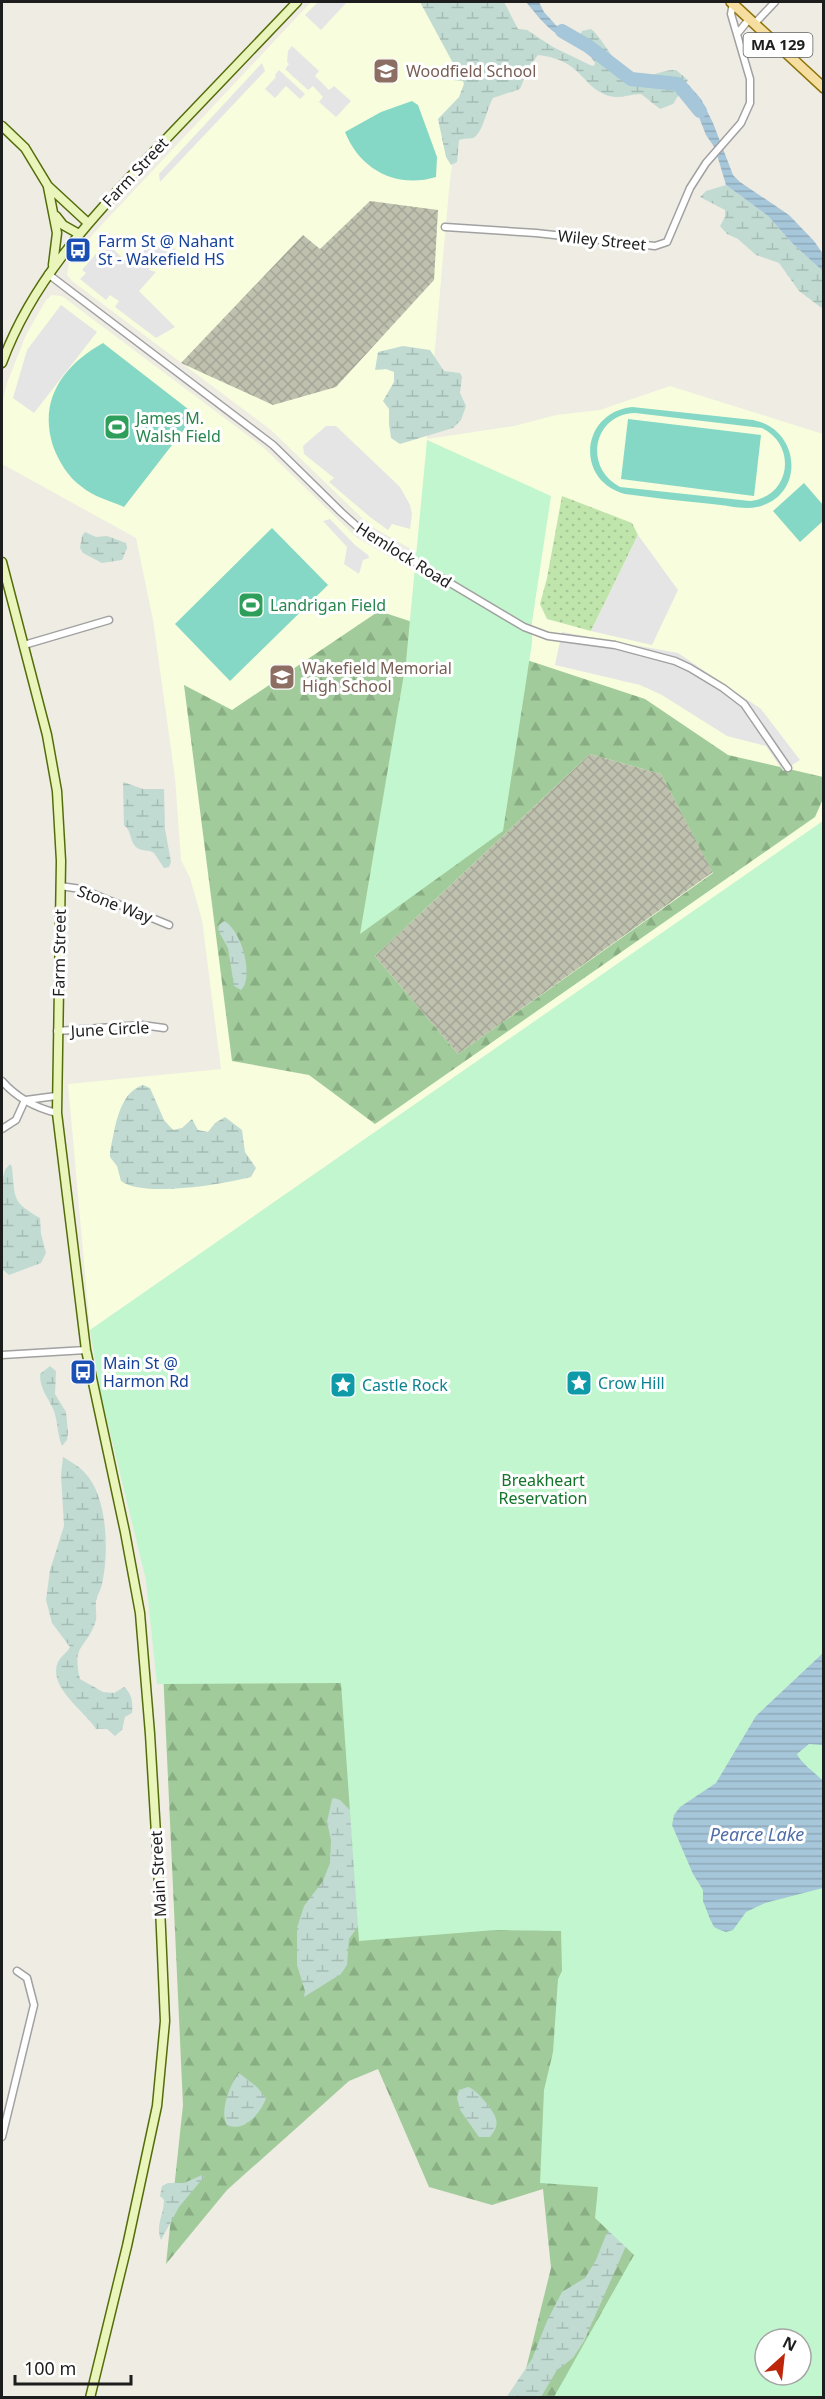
<svg xmlns="http://www.w3.org/2000/svg" width="825" height="2399" font-family="'Noto Sans',sans-serif">
  <defs>
    <pattern id="construction-cross-hatch" width="8" height="8" patternUnits="userSpaceOnUse" patternTransform="scale(1.5)"><rect width="8" height="8" fill="#bfc1af"/><path d="M0 0l8 8M0 8l8-8" fill="none" stroke="#a4a596"/></pattern>
    <pattern id="grass-dots" width="8" height="8" patternUnits="userSpaceOnUse" patternTransform="scale(1.5)"><rect width="8" height="8" fill="#c0e5ac"/><path d="M2 2h.1M6 6h.1" fill="none" stroke="#a5c494" stroke-width="1.8" stroke-linecap="round"/></pattern>
    <pattern id="forest-firs" width="22" height="20" patternUnits="userSpaceOnUse" patternTransform="scale(1.5)"><rect width="22" height="20" fill="#a1cb9a"/><path d="M5 1l3.5 6h-7zM16 11l3.5 6h-7z" fill="#8aae84"/></pattern>
    <pattern id="wetland-marsh" width="20" height="14" patternUnits="userSpaceOnUse" patternTransform="scale(1.5)"><rect width="20" height="14" fill="#c1dbd3"/><path d="M1 5h8M5 5V1M11 12h8M15 12V8" fill="none" stroke="#a5bcb5"/></pattern>
    <pattern id="water-rules" width="6" height="5" patternUnits="userSpaceOnUse" patternTransform="scale(1.5)"><rect width="6" height="5" fill="#a6c6d9"/><path d="M0 2.5h6" fill="none" stroke="#8eaaba"/></pattern>
  </defs>
  <rect width="100%" height="100%" fill="#eeece3"/>
  <path fill="#f8fddd" d="M311 2H470L480 28 459 106 449 190 427 439 514 426 556 415 600 410 670 386 823 434V821L90 1330 68 1084 221 1069 202 920 190 878 181 860 175 778 153 620 136 538 2 464V405L7 383 26 335 46 300 52 295 62 296 263 447 356 537 416 572 406 662 532 643V622L428 440 418 553 374 528 362 518 271 430 72 281 67 275 69 263 94 233Z"/>
  <path fill="url(#construction-cross-hatch)" d="M370 201 438 210 434 280 336 387 273 405 181 363 303 235 320 249Z
    M590 754 661 774 713 872 458 1054 375 956Z"/>
  <path fill="url(#grass-dots)" d="M562 496 632 523 638 535 591 631 547 619 540 604 547 578Z"/>
  <path fill="url(#forest-firs)" fill-rule="evenodd" d="M379 611 645 699 728 755 823 777V799L815 817 375 1124 309 1075 232 1061 184 685 232 710ZM590 754 661 774 713 873 458 1054 375 956Z
    M823 936V2397H519L551 2268 543 2189 492 2205 429 2187 378 2069 349 2081 227 2190 166 2264 183 2105 162 1648ZM765 2339H801V2375H765Z"/>
  <path fill="url(#wetland-marsh)" d="M420 2H504L518 29 527 30 553 47 590 65 594 66 595 63 585 48 571 41 579 38 582 31 591 29C608 43 616 75 643 76 654 76 665 69 676 70L688 80 673 104 660 109 641 94C630 94 621 99 609 96 590 90 584 75 569 65 560 59 548 56 538 55L530 65 520 89 493 98C487 107 483 134 473 138 468 139 464 138 459 140L457 162 451 165 446 157 438 119 459 97 464 84 463 81 453 80 454 65Z
    M726 185 768 216 792 243 822 269 823 271V309L799 291 779 263 756 255 738 239 727 234 720 226 725 217V210L700 197 706 191Z
    M403 346 430 350 444 371 460 373 462 377 460 393 466 406 461 420 453 428 400 444 391 438 389 424V409L383 401 394 382V372L386 369 375 370 378 352Z
    M85 532 96 537 107 536 126 543 127 548 122 560 102 563 83 553 80 548 82 536Z
    M123 782 143 789H164L165 829 171 862 169 867 164 868 154 853C149 849 141 852 136 847 129 840 132 831 124 825Z
    M224 921C241 929 255 977 241 990L234 986 228 948 218 930 219 925Z
    M143 1085 150 1088 164 1120 173 1130 182 1128 192 1119 198 1130 208 1132 215 1123 225 1117 242 1130 245 1152 256 1168 251 1177C224 1184 144 1198 121 1181L117 1166 110 1157V1152C115 1129 118 1093 143 1085Z
    M10 1164 12 1167C15 1199 12 1202 40 1218L41 1234 46 1253 41 1263 9 1275 2 1269V1181L5 1170Z
    M50 1366 56 1371 55 1394 66 1412 68 1432 67 1440 62 1446C57 1434 58 1422 54 1411 48 1397 40 1390 40 1374Z
    M63 1457C71 1462 79 1466 85 1473 108 1497 109 1553 102 1584 101 1590 97 1595 96 1601 95 1607 97 1614 96 1620 88 1648 71 1643 80 1679L103 1692 114 1693 124 1687C132 1693 133 1704 132 1713L125 1717 122 1730 115 1736 107 1729H96C85 1711 47 1687 58 1662 61 1656 67 1653 70 1647L52 1623 46 1600 50 1570 64 1526 61 1475Z
    M334 1798 340 1800 350 1810 359 1925 349 1939 347 1965 341 1974 304 1997 305 1991 297 1965V1928L304 1906 323 1881 330 1863 331 1840 327 1822 332 1799Z
    M239 2073 257 2087 266 2098C261 2113 244 2133 227 2125 219 2112 230 2084 239 2073Z
    M468 2087C476 2089 494 2110 496 2119 498 2127 494 2132 490 2137H479L460 2110 457 2098 459 2090Z
    M202 2175 204 2177 179 2207 161 2240C155 2225 164 2215 164 2200L160 2196 162 2186 168 2183H184Z
    M612 2220 633 2230 584 2341 573 2358 557 2370 541 2397 506 2398 532 2359 547 2321 562 2292 585 2278 596 2260Z"/>
  <path fill="#c2f6ce" fill-rule="evenodd" d="M427 440 551 496 532 622V643L503 831 360 934 406 662Z
    M823 821V2397H554L634 2255 595 2218 598 2187 540 2183 544 2090 553 2052 558 1979 562 1971 561 1931 495 1930 359 1941 341 1683 157 1684 146 1580 101 1395 90 1330ZM765 2339H801V2375H765Z"/>
  <path fill="#85d8c5" fill-rule="evenodd" d="M412 101 418 105 437 157 436 177C397 189 360 170 345 132L381 112Z
    M103 343 188 409 189 423 124 507C111 501 94 497 82 487 68 477 59 462 53 446 38 399 64 365 103 343Z
    M632 407 753 420C801 429 806 496 757 507 743 510 726 505 712 504 683 501 654 498 625 494 575 481 580 413 632 407ZM635 413 762 428C798 446 790 497 750 501L620 487C583 468 593 414 635 413Z
    M628 419 761 435 754 496 621 479Z
    M804 483 823 505V521L800 542 773 511Z
    M272 528 328 585 230 681 175 624Z"/>
  <path fill="#e5e5e5" d="M318 2H347L321 30 305 15Z
    M292 46 319 71 315 76 329 90 334 86 351 101 336 117 319 102 323 97 313 86 308 90 285 69 289 64 287 62 288 51Z
    M262 63 265 71 160 182 159 174Z
    M279 70 305 94 300 99 286 86 275 98 265 89 276 77 275 75Z
    M151 236 166 251 176 248 157 268H150L149 270 156 272 139 291 175 327 156 338 115 307 119 301 110 295 106 300 80 279 86 273 82 270 101 248 105 251 110 246 132 267 144 252 143 245Z
    M61 305 97 332 34 413 13 398 27 350Z
    M326 426H336L400 487 410 505 412 514 410 529 392 524 388 530 370 517 329 482 334 478 304 454 303 446Z
    M330 519 355 545 368 555 369 558 363 560 359 574 344 564 347 547 323 521Z
    M638 535 678 590 652 645 591 631Z
    M562 632 678 653 761 709 800 760 783 771 766 746 727 736 662 695 640 685 555 665Z"/>
  <path fill="url(#water-rules)" d="M526 2H539L544 12 563 33H580L579 38C558 45 538 16 526 2Z
    M686 82 701 99 713 123 733 175 740 182 789 215 814 241 823 254V271L792 243 768 216 726 185 715 148 706 135 695 107 683 89Z
    M823 1653V1745L809 1744 797 1754C800 1762 814 1772 821 1779H823V1888L765 1903 746 1912 733 1930 726 1932 720 1930 714 1927 710 1919 703 1901V1890L693 1874 672 1825 674 1815 680 1807 716 1783 756 1716Z"/>
  <g fill="none" stroke-linecap="round" stroke-linejoin="round">
    <path stroke="#a6c6d9" stroke-width="14" d="M562 31 588 46 631 79 678 84 700 111"/>
    <g stroke="#a1a1a1" stroke-width="9">
      <path id="street" d="M755 23 775 2
        M737 34 750 18
        M445 227 536 233 655 246 667 242 690 188 706 163 741 123 750 103V79L731 14 733 3
        M48 274 273 445 341 512 361 530 524 627 548 636 615 645 675 661 690 668 723 688 744 704 788 768
        M24 645 109 620
        M60 886 81 889 169 925
        M57 1031 142 1025 164 1028
        M2 1081C16 1097 36 1108 57 1113
        M26 1100 56 1096
        M2 1129 16 1120 25 1100
        M2 1355 86 1350
        M2 2137 34 2005 27 1978 17 1971"/>
    </g>
    <g stroke="#546d0b" stroke-width="11">
      <path id="secondary" d="M2 126 25 148 48 186 88 223
        M48 187 57 233 53 265
        M56 216 63 225 79 234
        M2 363C31 283 89 221 146 160 196 107 247 55 297 2
        M2 562 47 735 57 791 61 861 57 1113 86 1350 125 1532 140 1613 150 1734 159 1884 165 2021 157 2106 127 2246 90 2398"/>
    </g>
    <g stroke="#8d7509" stroke-width="12">
      <path id="primary" d="M731 2 824 88"/>
    </g>
    <use href="#street" stroke="#fff" stroke-width="6"/>
    <use href="#secondary" stroke="#e9f5ba" stroke-width="8"/>
    <use href="#primary" stroke="#f6dda0" stroke-width="9"/>
  </g>
  <defs>
    <g id="school-square" transform="scale(1.35)"><rect x="-9" y="-9" width="18" height="18" rx="4" fill="#8d6e63" stroke="#fff"/><path d="M0-5L7-2L0 1L-7-2ZM-4 1L0 2.5L4 1V4Q0 6-4 4Z" fill="#fff"/></g>
    <g id="bus-square" transform="scale(1.35)"><rect x="-9" y="-9" width="18" height="18" rx="4" fill="#1a4fb4" stroke="#fff"/><path d="M-5-6H5V4H4V6H2V4H-2V6H-4V4H-5ZM-3.5-4V0h7V-4ZM-3.5 1.2v1.5H-2V1.2ZM2 1.2v1.5H3.5V1.2Z" fill="#fff"/></g>
    <g id="stadium-square" transform="scale(1.35)"><rect x="-9" y="-9" width="18" height="18" rx="4" fill="#2e9e5b" stroke="#fff"/><path d="M0-5a6.5 5 0 1 0 0 10a6.5 5 0 1 0 0-10ZM-3.5-1.8h7v3.6h-7Z" fill="#fff"/></g>
    <g id="sight-square" transform="scale(1.35)"><rect x="-9" y="-9" width="18" height="18" rx="4" fill="#0f9aa8" stroke="#fff"/><path d="M0-6L1.8-2.2L6-1.7L2.9 1.2L3.7 5.4L0 3.3L-3.7 5.4L-2.9 1.2L-6-1.7L-1.8-2.2Z" fill="#fff"/></g>
  </defs>
  <g fill-rule="evenodd">
    <use href="#school-square" x="386" y="71"/>
    <use href="#bus-square" x="78" y="250"/>
    <use href="#stadium-square" x="117" y="427"/>
    <use href="#stadium-square" x="251" y="605"/>
    <use href="#school-square" x="282" y="677"/>
    <use href="#bus-square" x="83" y="1372"/>
    <use href="#sight-square" x="579" y="1383"/>
    <use href="#sight-square" x="343" y="1385"/>
  </g>
  <g text-anchor="middle" stroke-width="6" stroke-linejoin="round" paint-order="stroke">
    <rect fill="#fff" stroke="#616161" stroke-width="1.5" x="743.5" y="33" width="69" height="24" rx="4.5"/>
    <g font-size="15" font-weight="bold" fill="#1d1d1d">
      <text x="778" y="50">MA 129</text>
    </g>
    <g font-size="16" fill="#785e54" stroke="#fff" text-anchor="start">
      <text x="406" y="77">Woodfield School</text>
      <text x="302" y="674">Wakefield Memorial<tspan x="302" dy="18">High School</tspan></text>
    </g>
    <g font-size="16" fill="#1d1d1d" stroke="#fff">
      <text transform="translate(135 172) rotate(-47)" y="6">Farm Street</text>
      <text transform="translate(602 240) rotate(6)" y="6">Wiley Street</text>
      <text transform="translate(404 555) rotate(32)" y="6">Hemlock Road</text>
      <text transform="translate(115 904) rotate(21)" y="6">Stone Way</text>
      <text transform="translate(59 953) rotate(-89)" y="6">Farm Street</text>
      <text transform="translate(110 1029) rotate(-3)" y="6">June Circle</text>
      <text transform="translate(158 1874) rotate(-93)" y="6">Main Street</text>
    </g>
    <g font-size="16" fill="#164399" stroke="#fff" text-anchor="start">
      <text x="98" y="247">Farm St @ Nahant<tspan x="98" dy="18">St - Wakefield HS</tspan></text>
      <text x="103" y="1369">Main St @<tspan x="103" dy="18">Harmon Rd</tspan></text>
    </g>
    <g font-size="16" fill="#27864d" stroke="#fff" text-anchor="start">
      <text x="136" y="424">James M.<tspan x="136" dy="18">Walsh Field</tspan></text>
      <text x="270" y="611">Landrigan Field</text>
    </g>
    <g font-size="16" fill="#0d838f" stroke="#fff" text-anchor="start">
      <text x="598" y="1389">Crow Hill</text>
      <text x="362" y="1391">Castle Rock</text>
    </g>
    <g font-size="16" fill="#127428" stroke="#fff">
      <text x="543" y="1486">Breakheart<tspan x="543" dy="18">Reservation</tspan></text>
    </g>
    <g font-size="18" font-style="italic" fill="#4f6ea7" stroke="#fff">
      <text x="757" y="1841">Pearce Lake</text>
    </g>
  </g>
  <rect width="825" height="2399" fill="none" stroke="#1d1d1d" stroke-width="6"/>
  <g transform="translate(783 2357) rotate(27)"><circle r="28" fill="#ffffff" stroke="#a5a5a5" stroke-width="1.5"/>
  <path d="M0-4.5L10 22L0 15L-10 22Z" fill="#be260c"/>
  <text y="-9" font-size="16" font-weight="bold" text-anchor="middle" fill="#1d1d1d">N</text>
  </g>
  <path d="M15 2375v9h116v-9" fill="none" stroke="#1d1d1d" stroke-width="3"/>
  <text x="24" y="2375" font-size="18" fill="#1d1d1d" stroke="#ffffff" stroke-width="4.5" paint-order="stroke">100 m</text>
</svg>
